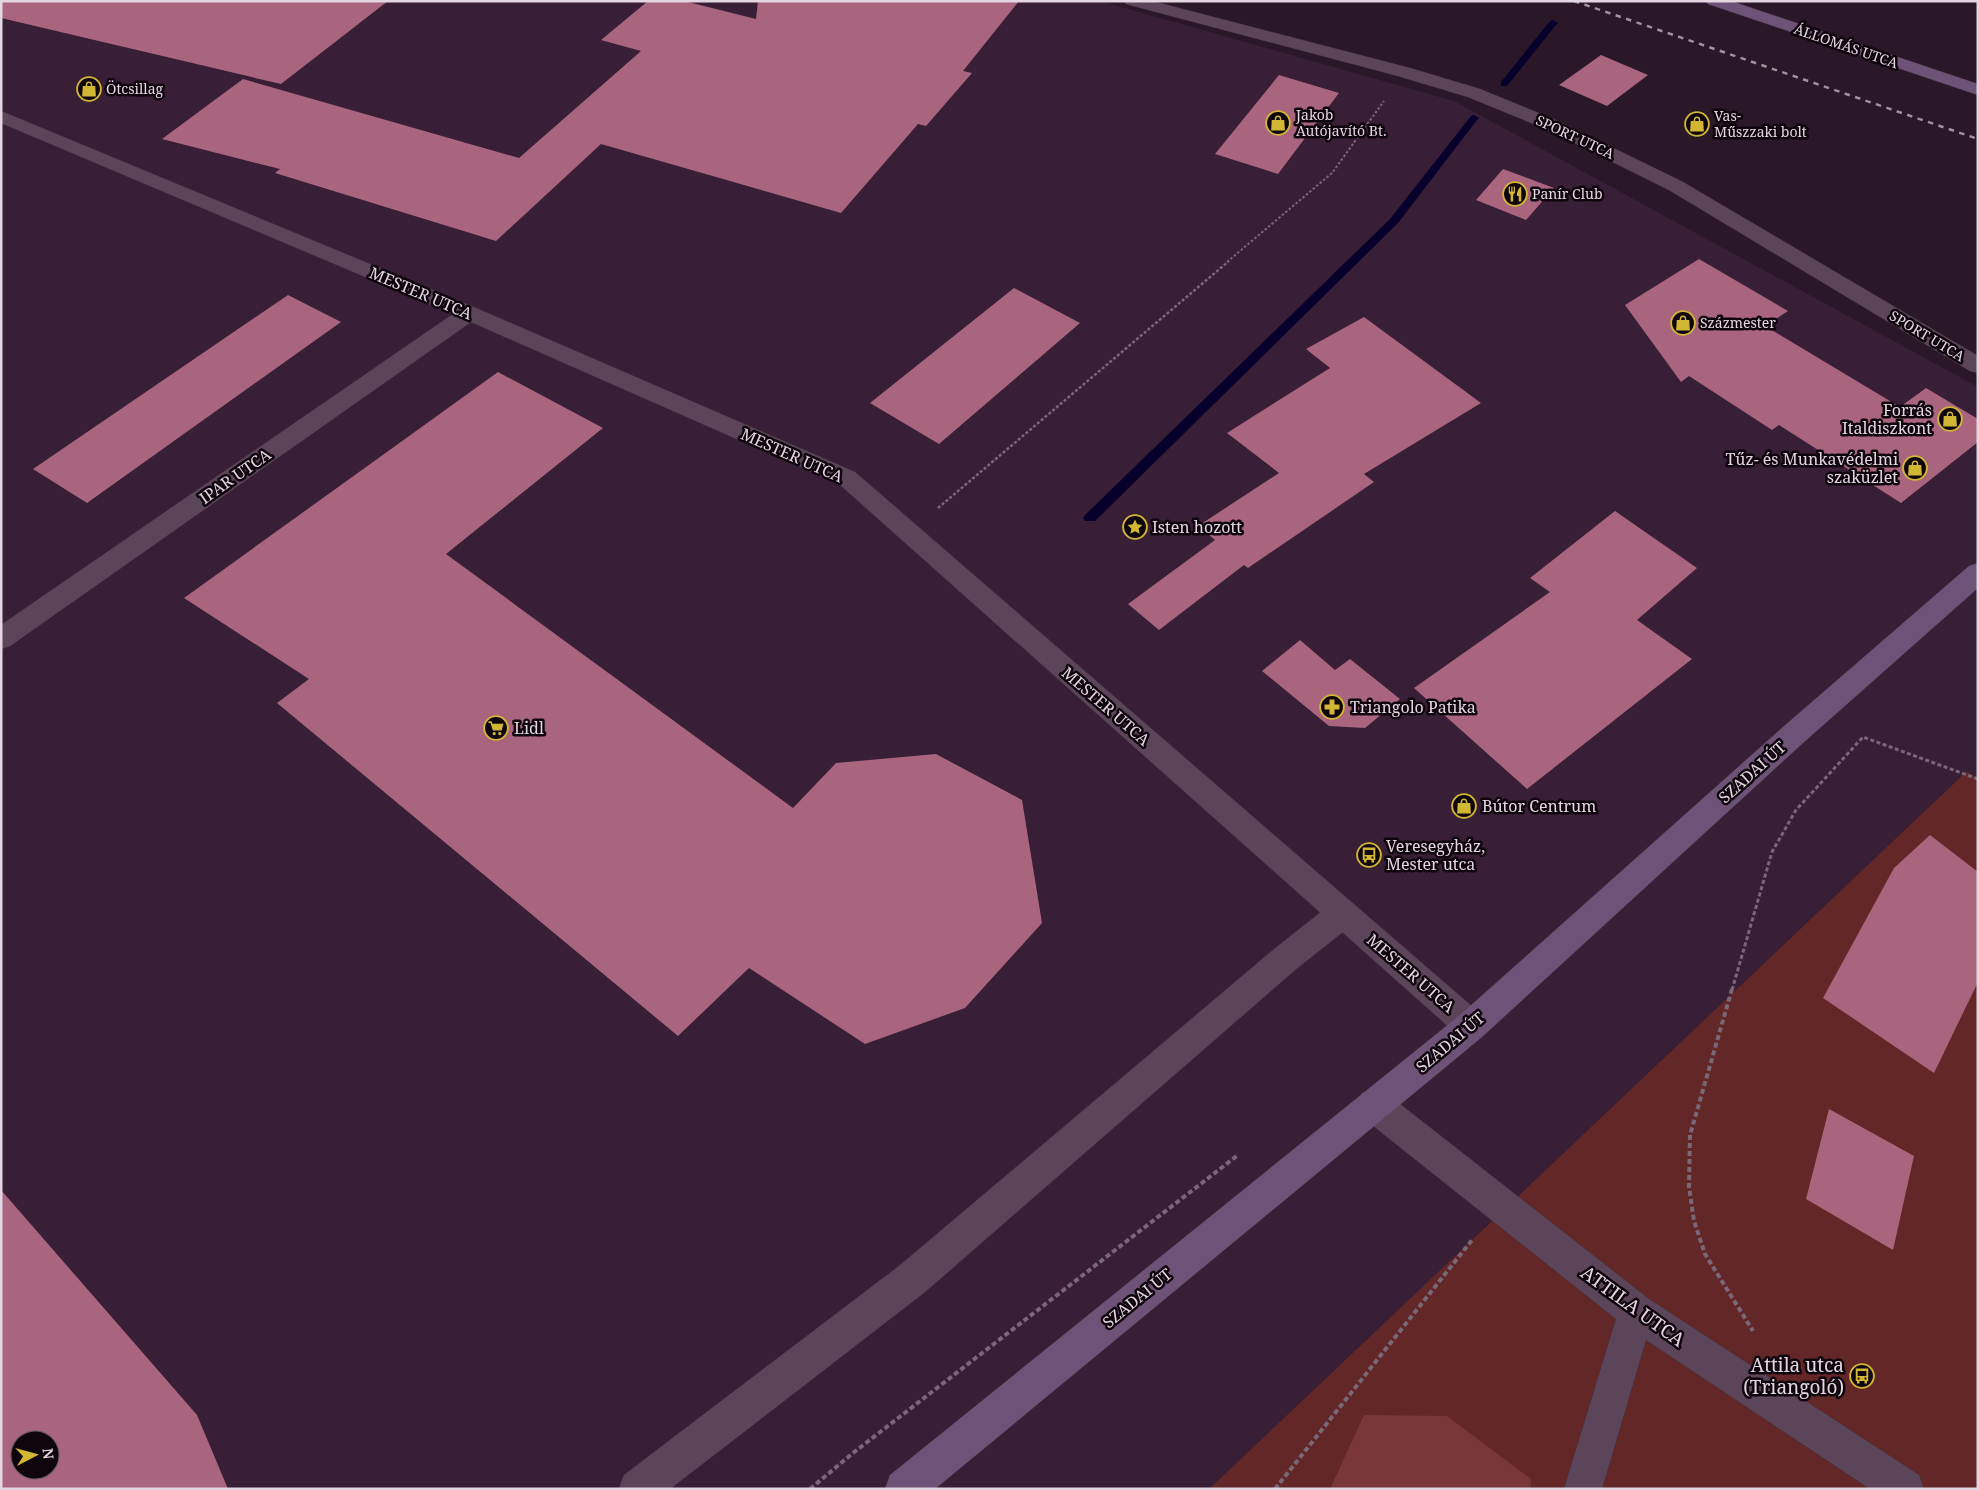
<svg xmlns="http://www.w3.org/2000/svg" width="1979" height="1490" font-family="'Noto Serif',serif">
  <rect width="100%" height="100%" fill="#2a1728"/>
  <path fill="#381f35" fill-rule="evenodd" d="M1 1H1100L1454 101 1978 387V779L1967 771 1209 1489H1ZM20 1440H50V1470H20Z"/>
  <path fill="#632728" d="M1967 771 1978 779V1489H1209Z"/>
  <path fill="#7a3737" d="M1364 1415 1447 1416 1531 1479 1530 1489H1330Z"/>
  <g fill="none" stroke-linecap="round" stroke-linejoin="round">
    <path fill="#07002c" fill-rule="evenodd" d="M1553 20 1558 23 1556 25 1507 86H1501V82L1550 21Z
      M1474 115 1479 118 1477 120 1398 223 1095 521H1085L1083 518 1085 515 1390 219 1471 116Z"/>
  </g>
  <path fill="#a9647e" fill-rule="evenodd" d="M2 1H388L281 84 1 18Z
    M648 1H684L756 19 758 1H1019L963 71 972 73 926 126 918 124 841 213 601 144 496 241 275 173 280 169 162 139 243 79 519 158 641 51 601 40Z
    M1601 55 1648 75 1607 106 1559 85Z
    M1279 75 1339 93 1278 174 1215 154Z
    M1503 169 1554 188 1526 220 1476 200Z
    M1699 259 1788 311 1765 326 1900 407 1926 388 1978 419V442L1901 503 1779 425 1772 430 1689 376 1681 382 1625 305Z
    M1014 288 1080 323 939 444 870 403Z
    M288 295 341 322 87 503 33 469Z
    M1364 317 1481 403 1364 474 1374 482 1248 568 1244 565 1159 630 1128 604 1215 540 1198 526 1279 473 1227 433 1330 368 1306 349Z
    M498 372 603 428 446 554 793 808 836 763 936 754 1022 800 1042 923 965 1008 865 1044 749 968 678 1036 277 703 309 679 184 598Z
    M1615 511 1697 568 1637 620 1692 659 1527 789 1414 688 1550 592 1530 578Z
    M1300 640 1335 670 1350 659 1400 699 1365 728 1329 726 1262 671Z
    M1930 835 1978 872V982L1934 1073 1823 998 1894 868Z
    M1829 1109 1914 1156 1893 1250 1806 1199Z
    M1 1190 197 1415 228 1489H1ZM20 1440H50V1470H20Z"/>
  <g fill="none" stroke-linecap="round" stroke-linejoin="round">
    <g stroke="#40313e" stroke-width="1">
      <path id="lane" d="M1342 900 1353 904 1357 914 1353 924 1295 970 925 1292 670 1489H619L624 1475 899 1266 1273 950 1331 904Z"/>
    </g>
    <g stroke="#40313e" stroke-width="1">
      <path id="street" d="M1124 1H1152L1410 68 1480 89 1558 121 1683 182 1978 356V373L1970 371 1669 190 1546 129 1468 97 1398 76 1126 4Z
        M1 111 476 308 855 472 1482 1015 1487 1026 1482 1037 1471 1042 1460 1037 839 484 471 322 10 646 1 649V625L453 314 1 123Z
        M1374 1089 1386 1093 1649 1299 1919 1475 1924 1489H1870L1646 1340 1602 1489H1564L1616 1319 1362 1117 1358 1105 1362 1093Z"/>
    </g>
    <g stroke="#40313e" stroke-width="1">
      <path id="secondary" d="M1706 1H1731L1978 84V95L1708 4Z
        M1978 563V588L1803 743 1482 1037 935 1489H885L890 1475 1460 1015 1783 727 1969 566Z"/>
    </g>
    <path stroke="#796877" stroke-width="2" stroke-dasharray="2.5 2" stroke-linecap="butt" d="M1227 262 1332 173 1384 101"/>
    <path stroke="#796877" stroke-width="2.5" stroke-dasharray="3 2" stroke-linecap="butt" d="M938 508 1229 261"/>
    <path stroke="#796877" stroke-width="3" stroke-dasharray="4 2.5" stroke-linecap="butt" d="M1732 990 1772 852 1796 810 1863 737 1978 779"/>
    <path stroke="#796877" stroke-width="4" stroke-dasharray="5 3" stroke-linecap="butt" d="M1732 989 1690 1135 1689 1187 1694 1221 1705 1254 1753 1331
      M810 1489 853 1453 1238 1155
      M1275 1489 1472 1240"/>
    <use href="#lane" fill="#5c4558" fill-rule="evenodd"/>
    <use href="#street" fill="#5c4558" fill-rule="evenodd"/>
    <use href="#secondary" fill="#6e5277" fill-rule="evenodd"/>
    <path stroke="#a1919e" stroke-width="2.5" stroke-dasharray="5.5 5.5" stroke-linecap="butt" d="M1574 1 1978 139"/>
  </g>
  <defs>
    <g id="shop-ring" transform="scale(1.25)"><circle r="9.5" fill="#0e060c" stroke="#d2b735" stroke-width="1.5"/><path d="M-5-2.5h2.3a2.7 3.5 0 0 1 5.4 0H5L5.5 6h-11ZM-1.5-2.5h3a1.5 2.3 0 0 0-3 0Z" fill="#d2b735"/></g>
    <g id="restaurant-ring" transform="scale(1.25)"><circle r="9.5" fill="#0e060c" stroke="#d2b735" stroke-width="1.5"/><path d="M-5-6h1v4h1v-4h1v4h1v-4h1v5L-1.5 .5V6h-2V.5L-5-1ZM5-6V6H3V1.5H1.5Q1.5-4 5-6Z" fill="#d2b735"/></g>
    <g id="sight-ring" transform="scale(1.25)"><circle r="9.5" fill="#0e060c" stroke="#d2b735" stroke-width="1.5"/><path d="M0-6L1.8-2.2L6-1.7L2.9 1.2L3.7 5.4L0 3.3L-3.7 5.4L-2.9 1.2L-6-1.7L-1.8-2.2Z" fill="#d2b735"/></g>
    <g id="pharmacy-ring" transform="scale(1.25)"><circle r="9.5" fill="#0e060c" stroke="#d2b735" stroke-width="1.5"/><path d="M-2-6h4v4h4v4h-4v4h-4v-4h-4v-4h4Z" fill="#d2b735"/></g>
    <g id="supermarket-ring" transform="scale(1.25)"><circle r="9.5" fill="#0e060c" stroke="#d2b735" stroke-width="1.5"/><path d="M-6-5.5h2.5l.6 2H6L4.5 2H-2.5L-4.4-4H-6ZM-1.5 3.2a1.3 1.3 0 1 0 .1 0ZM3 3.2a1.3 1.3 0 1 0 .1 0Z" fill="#d2b735"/></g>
    <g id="bus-ring" transform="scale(1.25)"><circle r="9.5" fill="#0e060c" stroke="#d2b735" stroke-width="1.5"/><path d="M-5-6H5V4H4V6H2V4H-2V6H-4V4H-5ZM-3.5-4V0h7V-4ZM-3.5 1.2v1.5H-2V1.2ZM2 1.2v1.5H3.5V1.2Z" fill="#d2b735"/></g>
  </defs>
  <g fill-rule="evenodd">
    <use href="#shop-ring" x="89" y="89"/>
    <use href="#shop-ring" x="1278" y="123"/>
    <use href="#shop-ring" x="1697" y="124"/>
    <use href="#restaurant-ring" x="1515" y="194"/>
    <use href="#shop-ring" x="1683" y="323"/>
    <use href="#shop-ring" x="1950" y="419"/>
    <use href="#shop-ring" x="1915" y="468"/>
    <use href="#sight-ring" x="1135" y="527"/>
    <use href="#pharmacy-ring" x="1332" y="707"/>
    <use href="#supermarket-ring" x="496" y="728"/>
    <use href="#shop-ring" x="1464" y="806"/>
    <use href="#bus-ring" x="1369" y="855"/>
    <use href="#bus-ring" x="1862" y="1376"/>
  </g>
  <g text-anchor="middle" stroke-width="5" stroke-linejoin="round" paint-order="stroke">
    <g font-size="14" fill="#e4d6e1" stroke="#0e060c">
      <text transform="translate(1846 46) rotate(19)" y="5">ÁLLOMÁS UTCA</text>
      <text transform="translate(1575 137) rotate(25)" y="5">SPORT UTCA</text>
      <text transform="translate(1927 336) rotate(31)" y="5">SPORT UTCA</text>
    </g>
    <g font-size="14" fill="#e4d6e1" stroke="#0e060c" text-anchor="start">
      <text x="106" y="94">Ötcsillag</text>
      <text x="1296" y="120">Jakob<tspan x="1296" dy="16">Autójavító Bt.</tspan></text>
      <text x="1714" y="121">Vas-<tspan x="1714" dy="16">Műszzaki bolt</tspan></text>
      <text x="1532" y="199">Panír Club</text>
      <text x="1700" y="328">Százmester</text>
    </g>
    <g font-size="16" fill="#e4d6e1" stroke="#0e060c">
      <text transform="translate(421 293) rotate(23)" y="6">MESTER UTCA</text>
      <text transform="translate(792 455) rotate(24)" y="6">MESTER UTCA</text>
      <text transform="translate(235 476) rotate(-35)" y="6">IPAR UTCA</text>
      <text transform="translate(1106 706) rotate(41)" y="6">MESTER UTCA</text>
      <text transform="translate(1752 772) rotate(-42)" y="6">SZADAI ÚT</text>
      <text transform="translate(1411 973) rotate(41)" y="6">MESTER UTCA</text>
      <text transform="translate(1450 1042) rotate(-40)" y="6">SZADAI ÚT</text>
      <text transform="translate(1137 1298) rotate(-39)" y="6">SZADAI ÚT</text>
    </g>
    <g font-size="16" fill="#e4d6e1" stroke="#0e060c" text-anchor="start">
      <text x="1932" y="416" text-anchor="end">Forrás<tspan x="1932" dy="18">Italdiszkont</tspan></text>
      <text x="1898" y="465" text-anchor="end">Tűz- és Munkavédelmi<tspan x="1898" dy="18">szaküzlet</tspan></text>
      <text x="1152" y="533">Isten hozott</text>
      <text x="1350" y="713">Triangolo Patika</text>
      <text x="514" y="734">Lidl</text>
      <text x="1482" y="812">Bútor Centrum</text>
      <text x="1386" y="852">Veresegyház,<tspan x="1386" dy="18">Mester utca</tspan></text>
    </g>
    <g font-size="19" fill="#e4d6e1" stroke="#0e060c">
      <text transform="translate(1633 1306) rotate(36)" y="7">ATTILA UTCA</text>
    </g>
    <g font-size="19" fill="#e4d6e1" stroke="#0e060c" text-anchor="end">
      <text x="1844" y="1372">Attila utca<tspan x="1844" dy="22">(Triangoló)</tspan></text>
    </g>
  </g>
  <rect width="1979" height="1490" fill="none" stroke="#e4d6e1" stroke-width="5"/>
  <g transform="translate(35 1455) rotate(84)"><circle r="24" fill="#0e060c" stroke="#645961"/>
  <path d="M0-4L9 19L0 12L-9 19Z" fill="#d2b735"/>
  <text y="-8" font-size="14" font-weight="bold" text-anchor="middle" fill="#e4d6e1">N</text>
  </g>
</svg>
